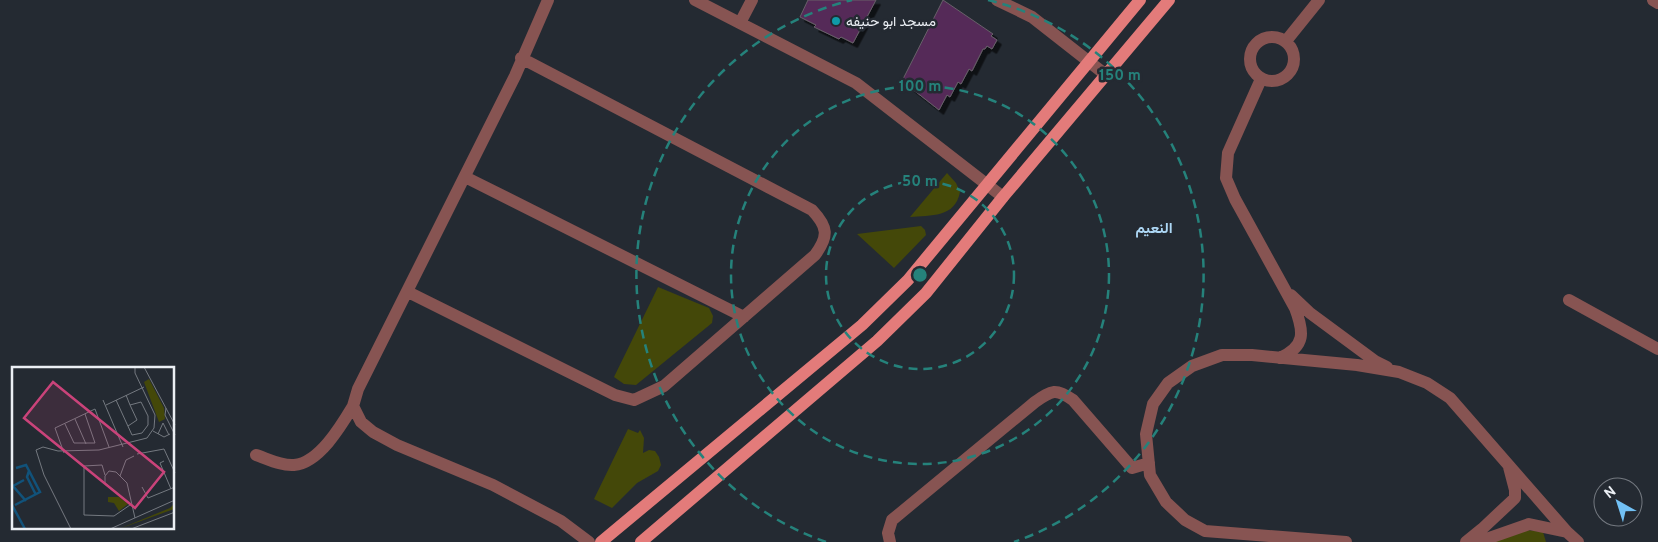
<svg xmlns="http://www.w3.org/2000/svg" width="1658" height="542" font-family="Overpass,Vazirmatn,sans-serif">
  <defs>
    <filter id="shadow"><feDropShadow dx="4.5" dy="4.5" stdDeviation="0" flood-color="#0009"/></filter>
  </defs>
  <rect width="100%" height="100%" fill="#242a32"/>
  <path fill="#444809" d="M947 173 956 183 960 192C955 218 931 215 910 217Z
    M921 226 925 230 926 235 894 268 857 234Z
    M658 287 709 308 713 316 712 323 636 385 624 384 614 377Z
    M628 429 638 433 640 430 644 438 643 453 649 450 655 451 659 457 661 465 658 471 637 483 612 508 594 499Z
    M1526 530 1543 532 1546 542H1493Z"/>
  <path fill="#542a58" stroke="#686069" filter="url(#shadow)" d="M808 0H876L853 43 841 37 839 39 814 27 816 25 800 17Z
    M943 0 993 34 991 36 997 40 992 49 987 46 985 49H983L972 71 969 69 961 84 958 82 950 97 947 95 939 110 902 81Z"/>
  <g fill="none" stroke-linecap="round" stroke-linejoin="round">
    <path stroke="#875452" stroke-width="12" d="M548 0 515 76 358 389 353 406 361 422 373 432 397 445 493 485 561 521 589 542
      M695 0 856 83 1003 197
      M997 0 1032 17 1106 75
      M1653 0 1658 3
      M740 23 752 0
      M1250 59a22 22 0 1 1 44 0a22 22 0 1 1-44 0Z
      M1286 41 1319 0
      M1261 79 1228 153 1226 178 1235 199 1295 308C1304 332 1306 346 1280 358
      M465 177 744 317
      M408 292 615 395 634 400 664 386 815 255C829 236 828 227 812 210L521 58
      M1291 295 1310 313 1375 361 1387 367
      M1569 300 1658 349
      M256 455C268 459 281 466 294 465 319 463 341 426 353 406
      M890 542 888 533 892 520 1035 402C1052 390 1056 388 1073 400L1132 468 1149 463
      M1346 542 1205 531 1185 520 1166 502 1150 475 1146 434 1153 404 1168 383 1192 366 1222 355H1252L1357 365 1399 372 1427 383 1450 398 1567 532 1578 542
      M1466 542 1482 529 1515 498V490L1509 467
      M1478 542 1529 524 1567 532"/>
    <path stroke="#e37b7a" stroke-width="12" d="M601 542 862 325 908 280 1140 0
      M641 542 877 341 926 293 1003 197 1169 0"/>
  </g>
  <g fill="none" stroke="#25827b" stroke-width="2.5" stroke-dasharray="9 6">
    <circle cx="920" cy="275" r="94"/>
    <circle cx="920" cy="275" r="189"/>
    <path d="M826 542A283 283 0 0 1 852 0M988 0A283 283 0 0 1 1014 542"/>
  </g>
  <circle fill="#0f9aa8" stroke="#242a32" stroke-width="2" cx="836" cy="21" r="5"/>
  <g text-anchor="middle" stroke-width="5" stroke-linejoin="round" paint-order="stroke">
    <g font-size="14" fill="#ebeff4" stroke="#242a32" text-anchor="start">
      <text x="846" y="26">مسجد ابو حنيفه</text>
    </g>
    <g font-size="15" font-weight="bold" fill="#add7f5" stroke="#242a32">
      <text x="1154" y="233">النعيم</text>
    </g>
  </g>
  <g transform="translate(12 367)">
    <rect width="162" height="162" fill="#242a32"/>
    <path d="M137 12 152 41 153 52 147 55 132 15ZM96 130H107L116 137 107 144 102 136 96 135ZM162 137V142L107 162 158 141Z" fill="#444809"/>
    <path fill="none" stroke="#11527a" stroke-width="2.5" d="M17 104 15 110 24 128M12 113 1 119 14 134M0 138 13 162M3 138 28 125 14 98 4 101"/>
    <path fill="none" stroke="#747980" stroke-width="1" d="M132 0 163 58M91 33 111 80M104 33 120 68 130 66 136 58V49L129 35 118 38 114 28M94 38 132 20M154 41 153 48 163 68M63 52 74 77M53 57 62 76H83L73 47M116 59 125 53 118 38M141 64 152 70 158 67M146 67 151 56 157 68M52 86 43 61 83 42 97 80M125 87 152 82 163 106M152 94 148 96 159 122M93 108 90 98 72 99V148L102 149 118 138M108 109 114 93 122 89M130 120 136 131 163 120M117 136 93 116V109L97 104 104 105 115 116 123 151M59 162 32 108 24 83 31 80 46 84 87 83 135 71 142 61 143 48 123 6V0M98 162 163 133M119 162 163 145"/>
    <path fill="#ca437a" fill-opacity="0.15" stroke="#ca437a" stroke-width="2.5" d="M41 15 152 105 123 141 12 51Z"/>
    <rect width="162" height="162" fill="none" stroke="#ebeff4" stroke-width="2.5"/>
  </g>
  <circle cx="920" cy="275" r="8" fill="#25827b" stroke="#242a32" stroke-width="2.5"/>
  <g font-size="15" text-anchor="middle" font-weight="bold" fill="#25827b" stroke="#242a32" stroke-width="5" stroke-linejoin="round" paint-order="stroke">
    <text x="1120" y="80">150 m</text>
    <text x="920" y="91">100 m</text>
    <text x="920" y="186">50 m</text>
  </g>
  <g transform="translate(1618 502) rotate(321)"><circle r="24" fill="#242a32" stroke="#747980"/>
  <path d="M0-4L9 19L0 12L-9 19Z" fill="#72c1f5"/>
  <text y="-8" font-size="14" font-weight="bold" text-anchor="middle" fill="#ebeff4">N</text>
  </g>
</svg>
